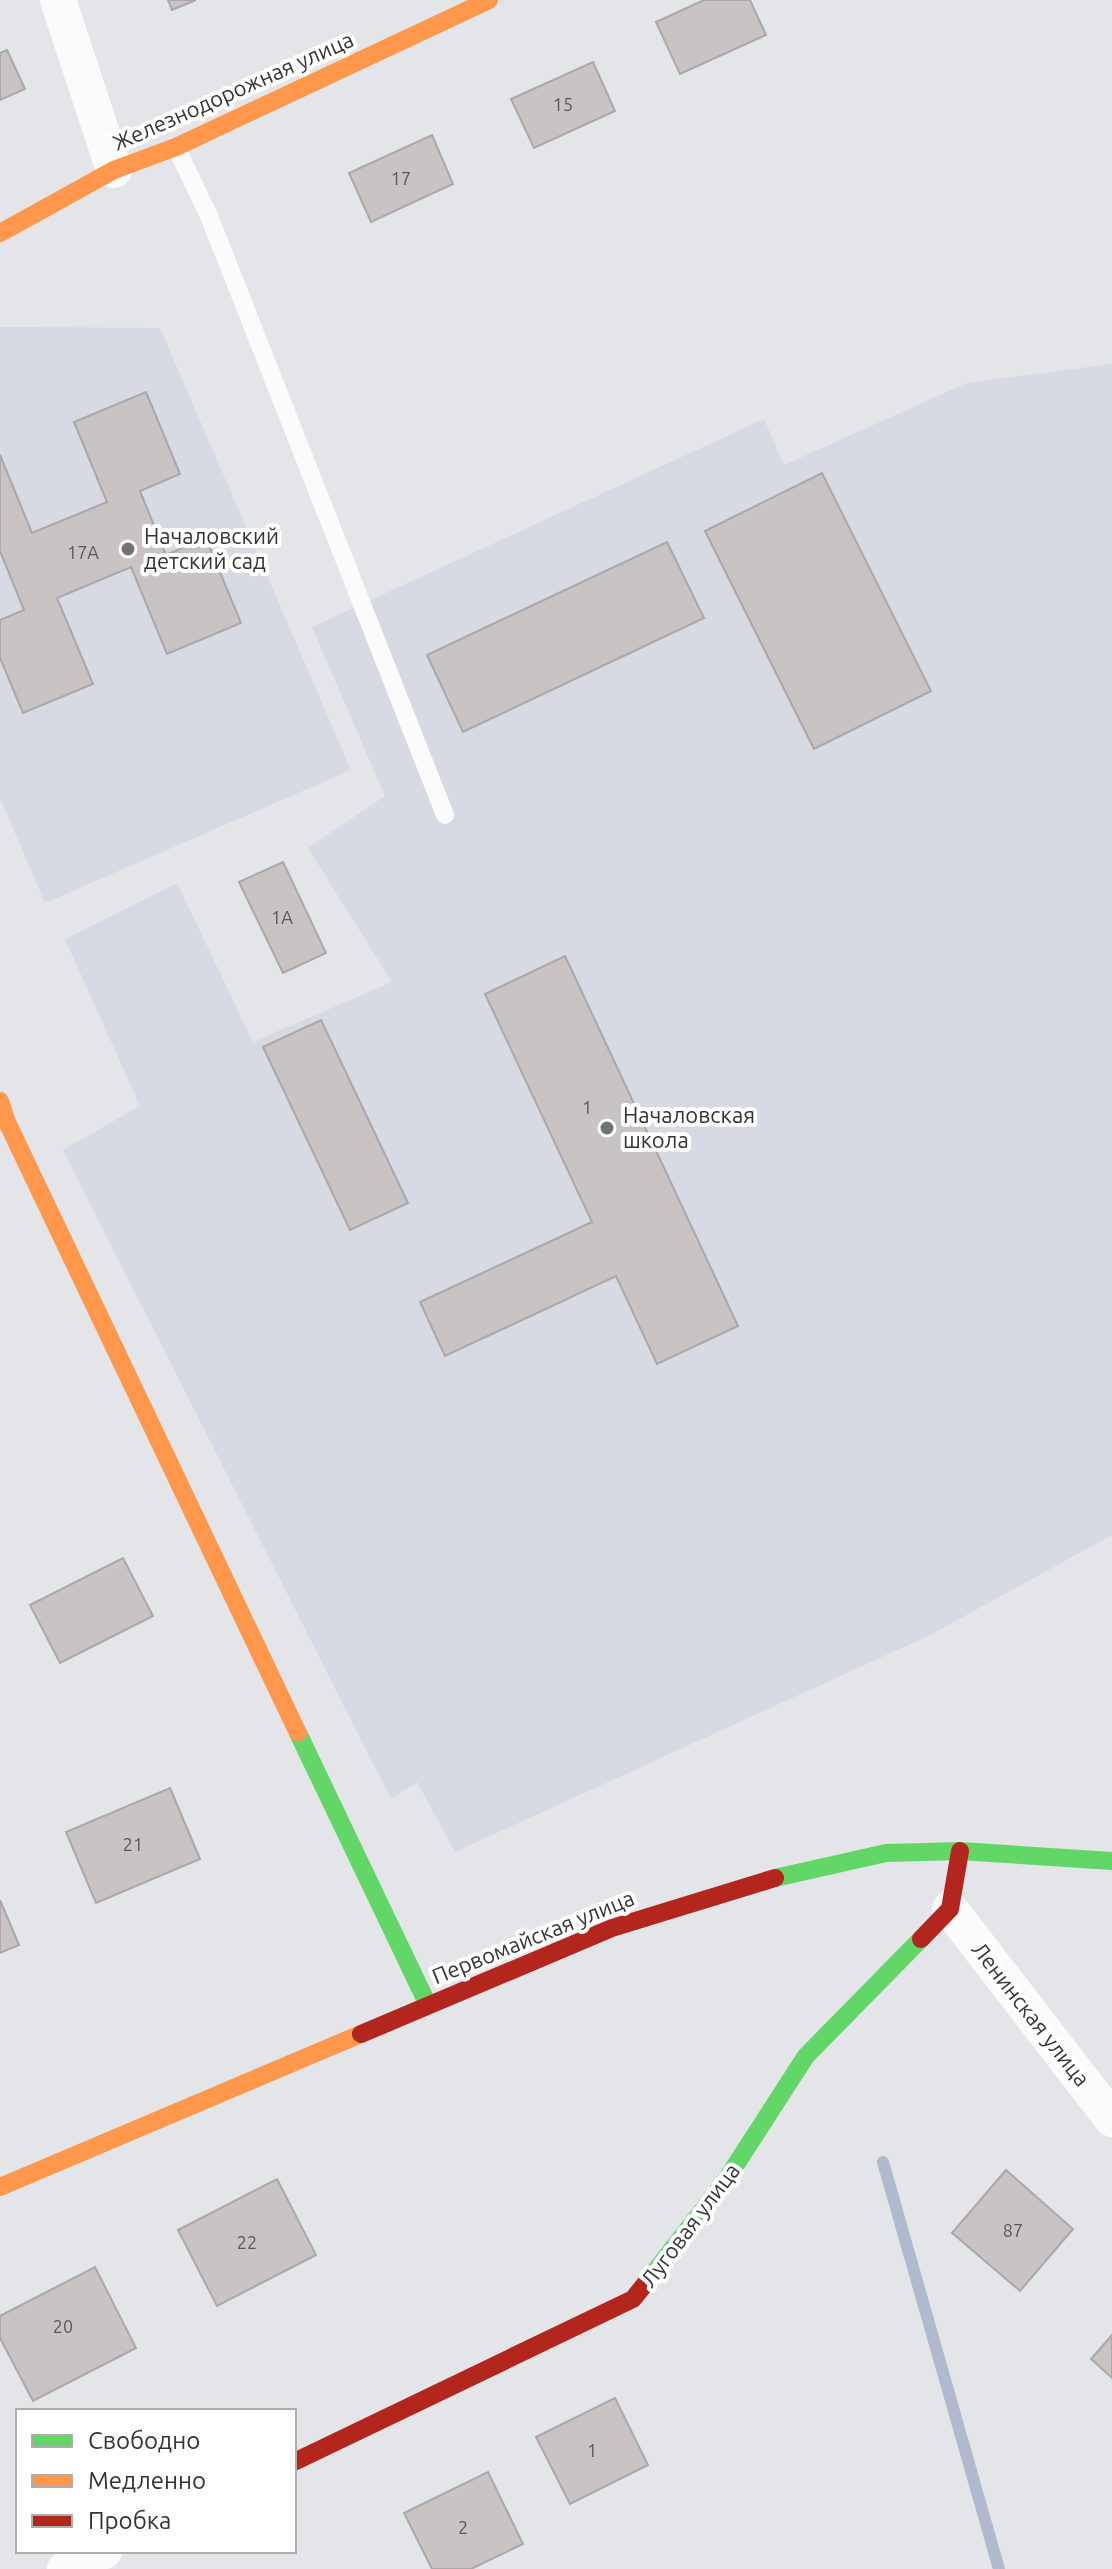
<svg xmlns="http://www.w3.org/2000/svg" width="1112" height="2569" font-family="Ubuntu,sans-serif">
  <rect width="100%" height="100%" fill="#e4e5e9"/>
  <path fill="#d7d9e3" d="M0 327 160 328 351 770 45 903 0 798Z
    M1112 364V1535L930 1635 455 1852 417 1782 391 1799 63 1150 140 1106 65 939 177 883 253 1042 392 982 308 848 385 796 312 627 764 419 784 465 967 383Z"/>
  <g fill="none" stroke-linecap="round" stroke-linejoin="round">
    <path stroke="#b0bace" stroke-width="12" d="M883 2162 999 2569"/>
  </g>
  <path fill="#c9c3c3" stroke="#aaa8aa" stroke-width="2" d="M168 0H196L172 10Z
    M704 0H750L766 35 680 74 656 22Z
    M7 50 25 89 0 100V53Z
    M593 62 615 111 534 148 511 99Z
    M432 135 453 184 371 222 349 173Z
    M146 392 180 474 140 491 166 555 206 538 241 623 167 654 131 567 57 598 93 684 23 713 0 658V620L24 610 0 551V455L32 533 107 502 74 422Z
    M822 473 931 691 814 749 705 531Z
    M667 542 704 618 463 732 427 655Z
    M283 862 326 953 283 973 239 882Z
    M565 956 738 1326 657 1364 616 1276 445 1356 420 1302 592 1222 485 994Z
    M321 1020 408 1203 350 1230 263 1047Z
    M123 1558 153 1616 60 1663 30 1605Z
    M170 1788 200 1859 96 1903 66 1832Z
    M0 1900 19 1945 0 1953Z
    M1006 2170 1073 2229 1020 2291 952 2233Z
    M277 2179 316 2255 217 2306 178 2230Z
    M95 2267 136 2348 33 2401 0 2338V2316Z
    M1112 2335V2378L1091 2359Z
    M615 2398 648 2465 570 2504 536 2437Z
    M488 2472 523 2544 471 2569H432L404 2513Z"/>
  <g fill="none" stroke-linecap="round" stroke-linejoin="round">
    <path stroke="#fbfbfc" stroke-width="18" d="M176 147 209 216 445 815"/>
    <path stroke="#fbfbfc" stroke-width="36" d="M58 0 114 170
      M950 1909 1112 2119
      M65 2569 104 2551"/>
    <path stroke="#63d668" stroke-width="18" d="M298 1733 428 2005
      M775 1878 886 1853 960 1851 1112 1861
      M649 2279 724 2183 806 2056 921 1939"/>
    <path stroke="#ff974d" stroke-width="18" d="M0 233 114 170 176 147 489 0
      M0 1101 7 1122 298 1733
      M0 2187 361 2034"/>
    <path stroke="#b3261e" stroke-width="18" d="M921 1939 950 1909 960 1851
      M361 2034 612 1928 775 1878
      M294 2462 633 2299 649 2279"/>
  </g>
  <g fill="#727275" stroke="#fff" stroke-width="3">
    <circle cx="128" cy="549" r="8"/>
    <circle cx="607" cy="1128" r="8"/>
  </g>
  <g text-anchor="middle" stroke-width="8" stroke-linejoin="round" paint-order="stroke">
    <g font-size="18" fill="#59585a">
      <text x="563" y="111">15</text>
      <text x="401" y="185">17</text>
      <text x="83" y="559">17А</text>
      <text x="282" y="924">1А</text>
      <text x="587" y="1114">1</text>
      <text x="133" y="1851">21</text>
      <text x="1013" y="2237">87</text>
      <text x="247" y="2249">22</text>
      <text x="63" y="2333">20</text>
      <text x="592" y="2457">1</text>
      <text x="463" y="2534">2</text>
    </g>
    <g font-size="22" fill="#343437" stroke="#fff">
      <text transform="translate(233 91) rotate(-24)" y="8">Железнодорожная улица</text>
      <text transform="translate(533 1937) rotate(-22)" y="8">Первомайская улица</text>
      <text transform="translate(1031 2014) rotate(52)" y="8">Ленинская улица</text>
      <text transform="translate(690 2225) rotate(-53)" y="8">Луговая улица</text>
    </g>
    <g font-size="22" fill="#343437" stroke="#fff" text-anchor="start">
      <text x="144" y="544">Началовский<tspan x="144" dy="25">детский сад</tspan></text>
      <text x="623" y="1123">Началовская<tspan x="623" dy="25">школа</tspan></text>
    </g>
  </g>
  <rect x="16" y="2409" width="280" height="144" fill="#ffffff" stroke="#aeaeaf" stroke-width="2"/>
  <rect x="32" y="2435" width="40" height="12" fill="#63d668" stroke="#aeaeaf" stroke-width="2"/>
  <text x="88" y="2449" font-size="24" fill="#343437">Свободно</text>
  <rect x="32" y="2475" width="40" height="12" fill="#ff974d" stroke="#aeaeaf" stroke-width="2"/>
  <text x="88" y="2489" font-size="24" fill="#343437">Медленно</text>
  <rect x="32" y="2515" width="40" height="12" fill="#b3261e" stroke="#aeaeaf" stroke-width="2"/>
  <text x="88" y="2529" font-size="24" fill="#343437">Пробка</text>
</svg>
